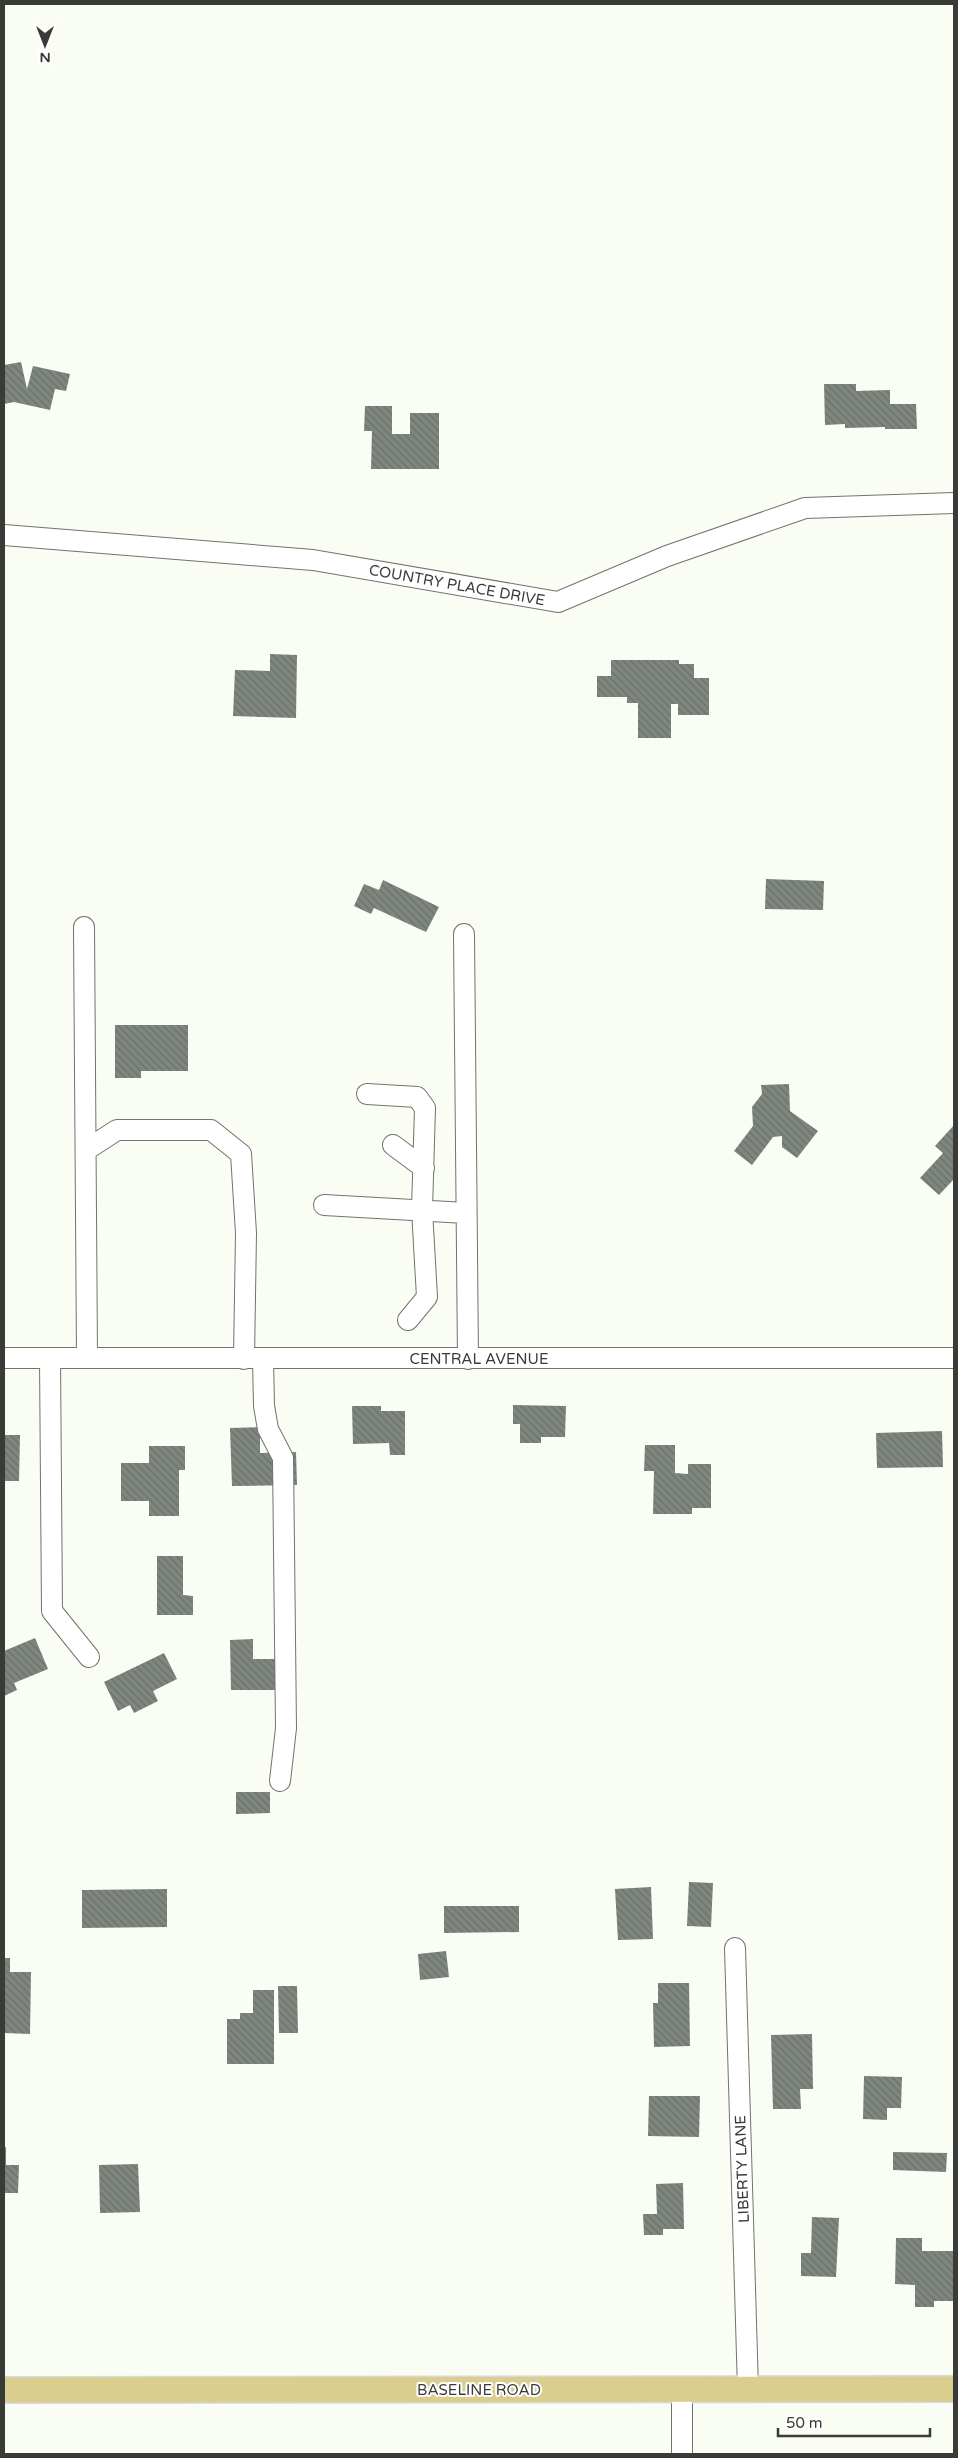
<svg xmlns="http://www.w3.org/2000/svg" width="958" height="2458" font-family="'Varela Round',sans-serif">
  <defs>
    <pattern id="building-back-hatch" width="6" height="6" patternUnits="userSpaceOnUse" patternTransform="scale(1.25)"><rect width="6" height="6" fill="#7f867f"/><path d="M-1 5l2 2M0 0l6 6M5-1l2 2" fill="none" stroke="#696f69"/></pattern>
  </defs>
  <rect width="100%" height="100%" fill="#fafdf4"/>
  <path fill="url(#building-back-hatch)" d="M21 362 27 389 33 366 70 374 66 391 55 389 50 410 14 402 4 404V365Z
    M824 384H856V391L890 390V404H916L917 429H885V427L845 428V424L825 425Z
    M365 406H392V434H410V413H439V469H371L372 431H364Z
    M270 654 297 655 296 718 233 716 235 670 270 671Z
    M611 660H679V664H694V678H709V715H678V704H671V738H638V703H627V697H597V676H611Z
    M766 879 824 881 823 910 765 909Z
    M383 880 439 907 426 932 374 908 371 914 354 906 364 884 379 890Z
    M115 1025H188V1071H141V1078H115Z
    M789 1084 790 1111 818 1131 797 1158 782 1147V1136L773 1137 752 1165 734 1151 753 1126 752 1107 762 1094 761 1085Z
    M954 1125V1179L939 1195 920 1178 943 1153 935 1146Z
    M513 1405 566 1406 565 1437H541V1443H520V1424H513Z
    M352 1406H381V1411H405V1455H390L389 1443 353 1444Z
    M260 1427V1453L296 1452 297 1485 232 1486 230 1428Z
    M942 1431 943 1467 877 1468 876 1433Z
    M4 1435H20L19 1481H4Z
    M645 1445H675V1473L688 1474V1464H711V1508H692V1514H653L654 1471H644Z
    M149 1446H185V1470H179V1516H149V1501H121V1463H149Z
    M157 1556H183V1595L193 1596V1615H157Z
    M35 1638 48 1669 14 1683 17 1690 4 1696V1651Z
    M253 1639V1659H276V1690H231L230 1640Z
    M164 1653 177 1679 153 1691 158 1701 134 1713 130 1705 118 1711 104 1682Z
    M236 1792H270V1813L236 1814Z
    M689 1882 713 1883 711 1927 687 1926Z
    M651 1887 653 1939 618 1940 615 1889Z
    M167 1889V1927L82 1928V1890Z
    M444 1906H519V1932L444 1933Z
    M446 1951 449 1977 420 1980 418 1954Z
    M4 1958H10V1972H31L30 2034 4 2033Z
    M658 1983H689L690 2046 654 2047 653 2003H658Z
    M278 1986H297L298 2033H279Z
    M253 1990H274V2064H227V2019H240V2013H253Z
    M812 2034 813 2089H800L801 2109H773L771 2035Z
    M864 2076 902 2077 901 2108H887V2120L863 2119Z
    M649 2096H700L699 2137 648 2136Z
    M4 2147H6V2165H19L18 2193H4Z
    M893 2152 947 2153 946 2172 893 2170Z
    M138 2164 140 2212 100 2213 99 2165Z
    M683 2183 684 2229H663V2235H644L643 2214H657L656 2184Z
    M812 2217 839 2218 836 2277 801 2276V2253H811Z
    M896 2238H922V2251H954V2301H934V2307H915V2285L895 2284Z"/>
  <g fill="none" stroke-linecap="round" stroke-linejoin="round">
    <g stroke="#71746c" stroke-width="22">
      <path id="minor" d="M4 535 313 560 558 602 667 556 805 508 954 503
        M84 927 87 1358
        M464 934 468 1359
        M367 1094 417 1097 425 1108 422 1210 427 1297 408 1320
        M393 1145 424 1168
        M86 1150 117 1130H211L241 1154 246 1233 244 1359
        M324 1205 466 1213
        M4 1358H954
        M50 1358 52 1611 89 1657
        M263 1359 264 1406 268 1429 283 1458 286 1728 280 1781
        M735 1948 748 2390
        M682 2390V2454"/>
    </g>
    <g stroke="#d7d8d7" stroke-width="28">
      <path id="major" d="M4 2390 954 2389"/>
    </g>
    <use href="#minor" stroke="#fff" stroke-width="20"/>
    <use href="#major" stroke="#dbcd8d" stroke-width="25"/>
  </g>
  <g text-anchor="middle" stroke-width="4" stroke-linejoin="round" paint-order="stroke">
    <g font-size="15" fill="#393b37" stroke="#fff">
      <text transform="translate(457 585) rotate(10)" y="5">COUNTRY PLACE DRIVE</text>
      <text x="479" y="1364">CENTRAL AVENUE</text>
      <text transform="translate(742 2169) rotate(-92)" y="5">LIBERTY LANE</text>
      <text x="479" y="2395">BASELINE ROAD</text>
    </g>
  </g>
  <rect width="958" height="2458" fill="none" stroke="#393b37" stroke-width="10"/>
  <g transform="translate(45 45) rotate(180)" stroke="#ffffff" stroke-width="4" paint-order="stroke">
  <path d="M0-4L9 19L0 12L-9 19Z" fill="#393b37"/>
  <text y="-8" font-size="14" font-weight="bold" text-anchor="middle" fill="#393b37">N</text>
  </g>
  <path d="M778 2428v8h152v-8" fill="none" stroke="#393b37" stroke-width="2.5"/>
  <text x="786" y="2428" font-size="15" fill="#393b37" stroke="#ffffff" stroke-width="4" paint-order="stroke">50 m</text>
</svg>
